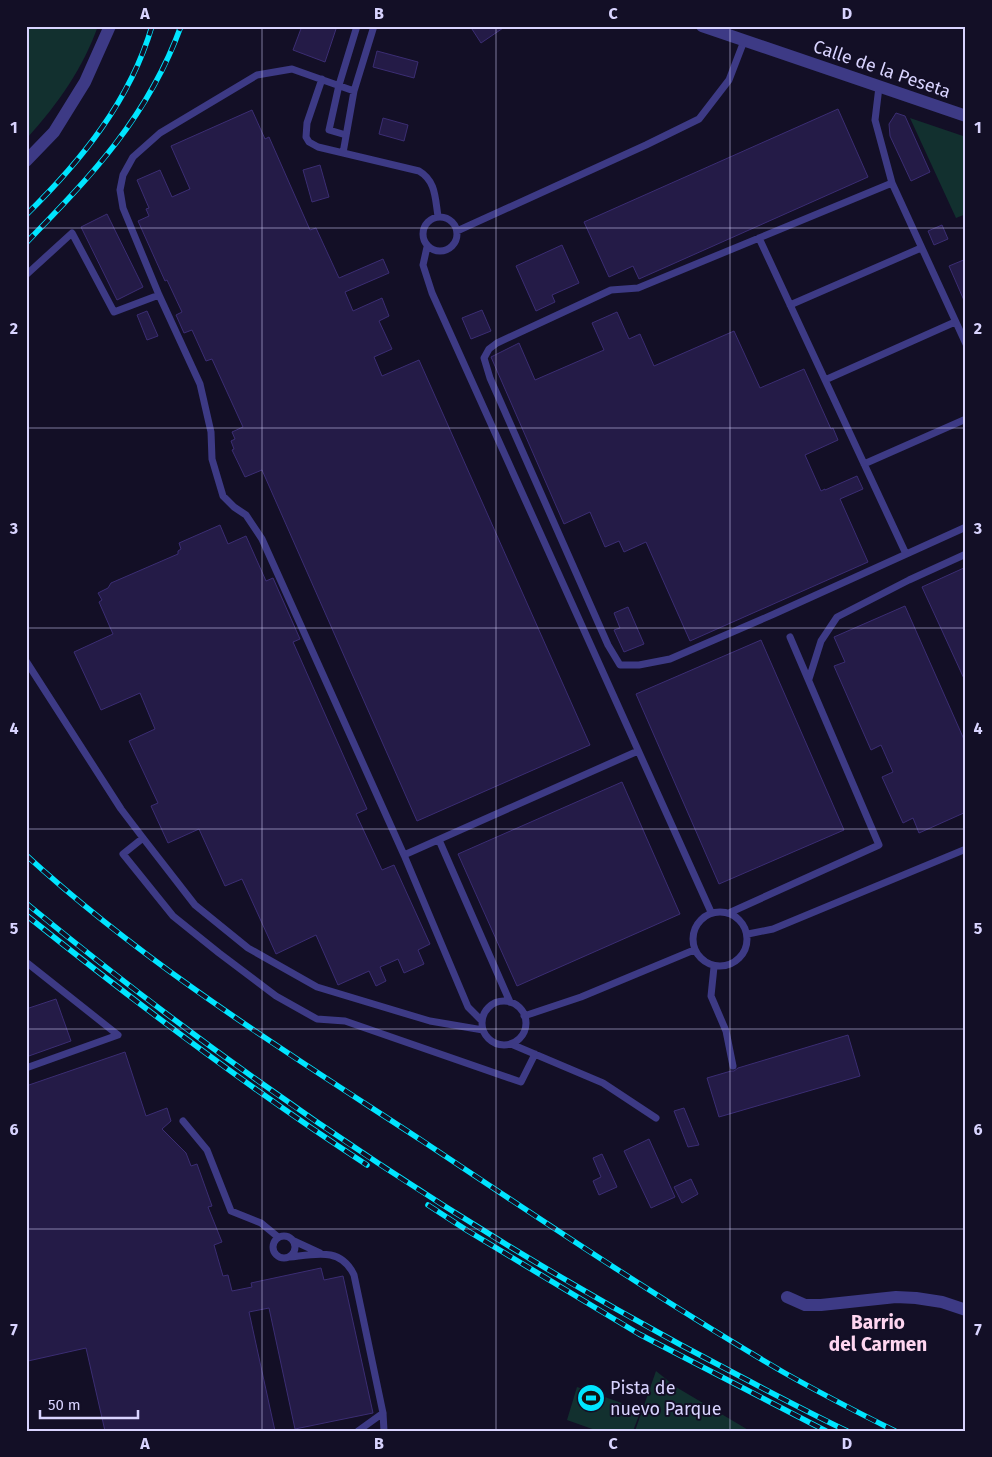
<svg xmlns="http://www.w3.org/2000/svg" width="992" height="1457" font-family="'Fira Sans',sans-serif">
  <rect width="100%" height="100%" fill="#130f26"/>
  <path fill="#12302f" d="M26 26H98C83 68 58 104 28 137L26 133Z
    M910 118 966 137V214L956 218Z
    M656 1371 676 1387 750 1431H635Z
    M577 1387 641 1410 633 1431H598L567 1420Z"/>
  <path fill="#241b47" stroke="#3b2d73" d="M302 26H337L325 62 293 50Z
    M470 26H506L481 43Z
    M377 51 418 62 414 78 373 67Z
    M838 109 868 177 639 279 633 266 609 277 584 222Z
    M252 110 265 139 269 137 310 230 316 228 339 278 383 259 389 273 345 292 353 311 382 298 389 316 379 321 392 349 374 357 382 376 419 360 590 745 417 821 262 470 245 477 232 450 234 449 231 441 235 439 232 432 243 427 212 359 206 361 192 330 184 333 176 315 182 312 167 280 165 281 138 221 149 216 146 209 149 208 137 180 160 170 172 197 190 189 171 146Z
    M896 113 905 116 930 172 911 181 890 136 889 124Z
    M383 118 408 125 404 141 379 134Z
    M320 165 329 197 312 202 303 170Z
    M107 214 143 287 117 300 81 227Z
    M942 225 948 239 934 245 928 231Z
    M562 245 579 283 552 295 555 302 536 311 516 266Z
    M966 259V305L949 266Z
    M482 310 491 331 471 339 462 318Z
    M147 311 158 336 147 340 137 315Z
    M617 312 629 339 640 334 654 366 734 331 760 388 804 369 831 429 833 428 838 440 805 455 821 491 825 489V490L857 476 863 489 840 499 868 562 690 641 646 542 624 552 619 541 605 547 590 512 564 524 491 357 519 343 535 380 604 350 592 323Z
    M220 525 228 544 246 536 266 581 273 578 300 639 293 642 367 809 356 814 382 870 394 865 430 944 418 950 424 964 404 973 398 959 380 967 386 981 376 986 369 971 338 985 316 935 276 954 242 879 225 886 199 829 168 843 151 806 158 803 129 741 155 729 140 693 101 710 74 652 113 634 99 602 102 600 98 593 108 588 111 583 178 554V551L181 549 179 543Z
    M966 567V683L922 587Z
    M905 606 966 744V812L919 833 913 818 903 823 882 777 893 772 881 745 871 750 834 666 845 662 834 637Z
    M628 607 644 644 624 652 614 630 620 628 614 613Z
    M761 640 844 830 719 884 636 694Z
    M622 782 680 914 517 986 458 854Z
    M56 999 71 1041 26 1057V1009Z
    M848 1035 860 1076 719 1117 707 1078 731 1071H734L738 1068Z
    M125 1052 146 1116 167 1108 171 1121 162 1129 186 1153 191 1166 197 1164 212 1206 208 1207 222 1242 214 1245 223 1276 228 1275 232 1291 252 1287 251 1283 321 1268 324 1280 343 1276 373 1413 295 1429 269 1308 249 1312 275 1431H105L86 1348 28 1361 26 1355V1086Z
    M684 1108 699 1145 688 1147 674 1111Z
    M649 1139 675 1197 651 1208 624 1151Z
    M602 1154 617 1187 599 1195 593 1181 601 1177 593 1158Z
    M691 1179 698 1194 682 1203 674 1187Z"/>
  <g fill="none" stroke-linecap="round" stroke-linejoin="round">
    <path stroke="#3d3a85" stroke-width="7" d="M322 79 307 123 306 137 309 142 318 147 419 171C436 181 435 198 438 216
      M879 87 875 120 892 183 966 344
      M354 91 292 69 257 75 160 133 133 157 123 175 120 190 123 208 159 295 200 384 211 432 212 459 223 496 234 507 246 515 262 539 404 855 468 1007 482 1021
      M346 135 329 130 339 85 357 26
      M343 153 354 91 374 26
      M892 183 638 288 611 290 497 343 489 349 484 358 490 378 608 645 620 665H639L670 659 774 614 966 527
      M423 234a17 17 0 1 1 34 0a17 17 0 1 1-34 0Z
      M457 231 646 145 699 119 729 80 744 41
      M759 238 906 554
      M427 247 423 265 432 293 711 912
      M26 275 72 233 114 312 159 295
      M790 305 921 248
      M825 380 955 322
      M864 464 966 419
      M26 661 121 809 143 838 195 905 248 948 317 987 430 1021 483 1030
      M809 679 821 641 837 617 909 580 966 554
      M143 838 123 854 173 916 219 953 276 996 317 1019 345 1021 521 1082 535 1054
      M439 840 510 1002
      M404 855 638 751
      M693 939a27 27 0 1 1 54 0a27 27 0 1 1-54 0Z
      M731 912 879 845 790 637
      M748 934 773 929 966 849
      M26 962 118 1035 26 1068
      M714 967 711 996 726 1031 733 1066
      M482 1023a22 22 0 1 1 44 0a22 22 0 1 1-44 0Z
      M524 1016 581 997 694 950
      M511 1044 603 1083 656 1118
      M183 1121 207 1150 231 1211 261 1223 278 1237
      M273 1247a11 11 0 1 1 22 0a11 11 0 1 1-22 0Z
      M294 1241 320 1253
      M290 1257C316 1254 341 1247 354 1275L383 1413 384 1431
      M358 1431 383 1413"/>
    <path stroke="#3d3a85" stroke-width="12" d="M702 26 966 116
      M26 161 54 132 85 82 110 26
      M787 1297 805 1305H821L896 1297 916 1298 942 1302 966 1310"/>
    <g stroke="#00e5ff" stroke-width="5.5">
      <path id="rail" d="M26 215C81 161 130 101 152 26
        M26 243C92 175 148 117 181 26
        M26 855C146 965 285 1051 421 1140 540 1219 660 1300 783 1372 820 1393 857 1412 895 1431
        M26 903C230 1071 449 1219 681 1345 736 1374 791 1404 847 1431
        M26 915C136 1003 249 1088 367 1165
        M428 1205 468 1231 639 1334 826 1431"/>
    </g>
    <use href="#rail" stroke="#130f26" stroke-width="4" stroke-dasharray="11" stroke-linecap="butt"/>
  </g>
  <path fill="none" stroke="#d9d4ff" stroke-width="1" stroke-opacity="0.55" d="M262 26V1431M496 26V1431M730 26V1431M26 228H966M26 428H966M26 628H966M26 829H966M26 1029H966M26 1229H966"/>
  <defs>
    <g id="stadium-disc" transform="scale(1.4375)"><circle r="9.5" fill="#00e5ff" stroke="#130f26"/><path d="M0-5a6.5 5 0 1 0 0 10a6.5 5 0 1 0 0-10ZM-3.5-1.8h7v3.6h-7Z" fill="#111"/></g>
  </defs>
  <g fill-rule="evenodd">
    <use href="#stadium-disc" x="591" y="1398"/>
  </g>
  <g text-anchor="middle" stroke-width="4" stroke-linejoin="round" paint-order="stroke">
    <g font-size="18" fill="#d9d4ff" stroke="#130f26">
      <text transform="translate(882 69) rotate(19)" y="6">Calle de la Peseta</text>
    </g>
    <g font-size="18" fill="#d9d4ff" stroke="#130f26" text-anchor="start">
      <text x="610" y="1394">Pista de<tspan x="610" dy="21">nuevo Parque</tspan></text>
    </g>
    <g font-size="19" font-weight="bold" fill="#ffd6f0" stroke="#130f26">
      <text x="878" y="1329">Barrio<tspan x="878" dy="22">del Carmen</tspan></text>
    </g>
  </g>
  <rect width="992" height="1457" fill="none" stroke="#130f26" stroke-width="55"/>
  <path d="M40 1410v8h98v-8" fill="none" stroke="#d9d4ff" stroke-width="2.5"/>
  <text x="48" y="1410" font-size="15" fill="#d9d4ff" stroke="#130f26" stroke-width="4" paint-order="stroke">50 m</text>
  <rect x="28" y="28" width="936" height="1402" fill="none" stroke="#d9d4ff" stroke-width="2"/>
  <g font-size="16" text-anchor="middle" font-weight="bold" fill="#d9d4ff">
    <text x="145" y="19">A</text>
    <text x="379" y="19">B</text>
    <text x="613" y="19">C</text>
    <text x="847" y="19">D</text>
    <text x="14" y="133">1</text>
    <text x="978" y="133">1</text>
    <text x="14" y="334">2</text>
    <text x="978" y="334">2</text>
    <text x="14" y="534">3</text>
    <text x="978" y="534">3</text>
    <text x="14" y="734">4</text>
    <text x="978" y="734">4</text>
    <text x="14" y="934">5</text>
    <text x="978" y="934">5</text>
    <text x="14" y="1135">6</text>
    <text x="978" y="1135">6</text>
    <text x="14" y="1335">7</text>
    <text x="978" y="1335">7</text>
    <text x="145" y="1449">A</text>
    <text x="379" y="1449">B</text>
    <text x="613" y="1449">C</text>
    <text x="847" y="1449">D</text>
  </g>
</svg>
